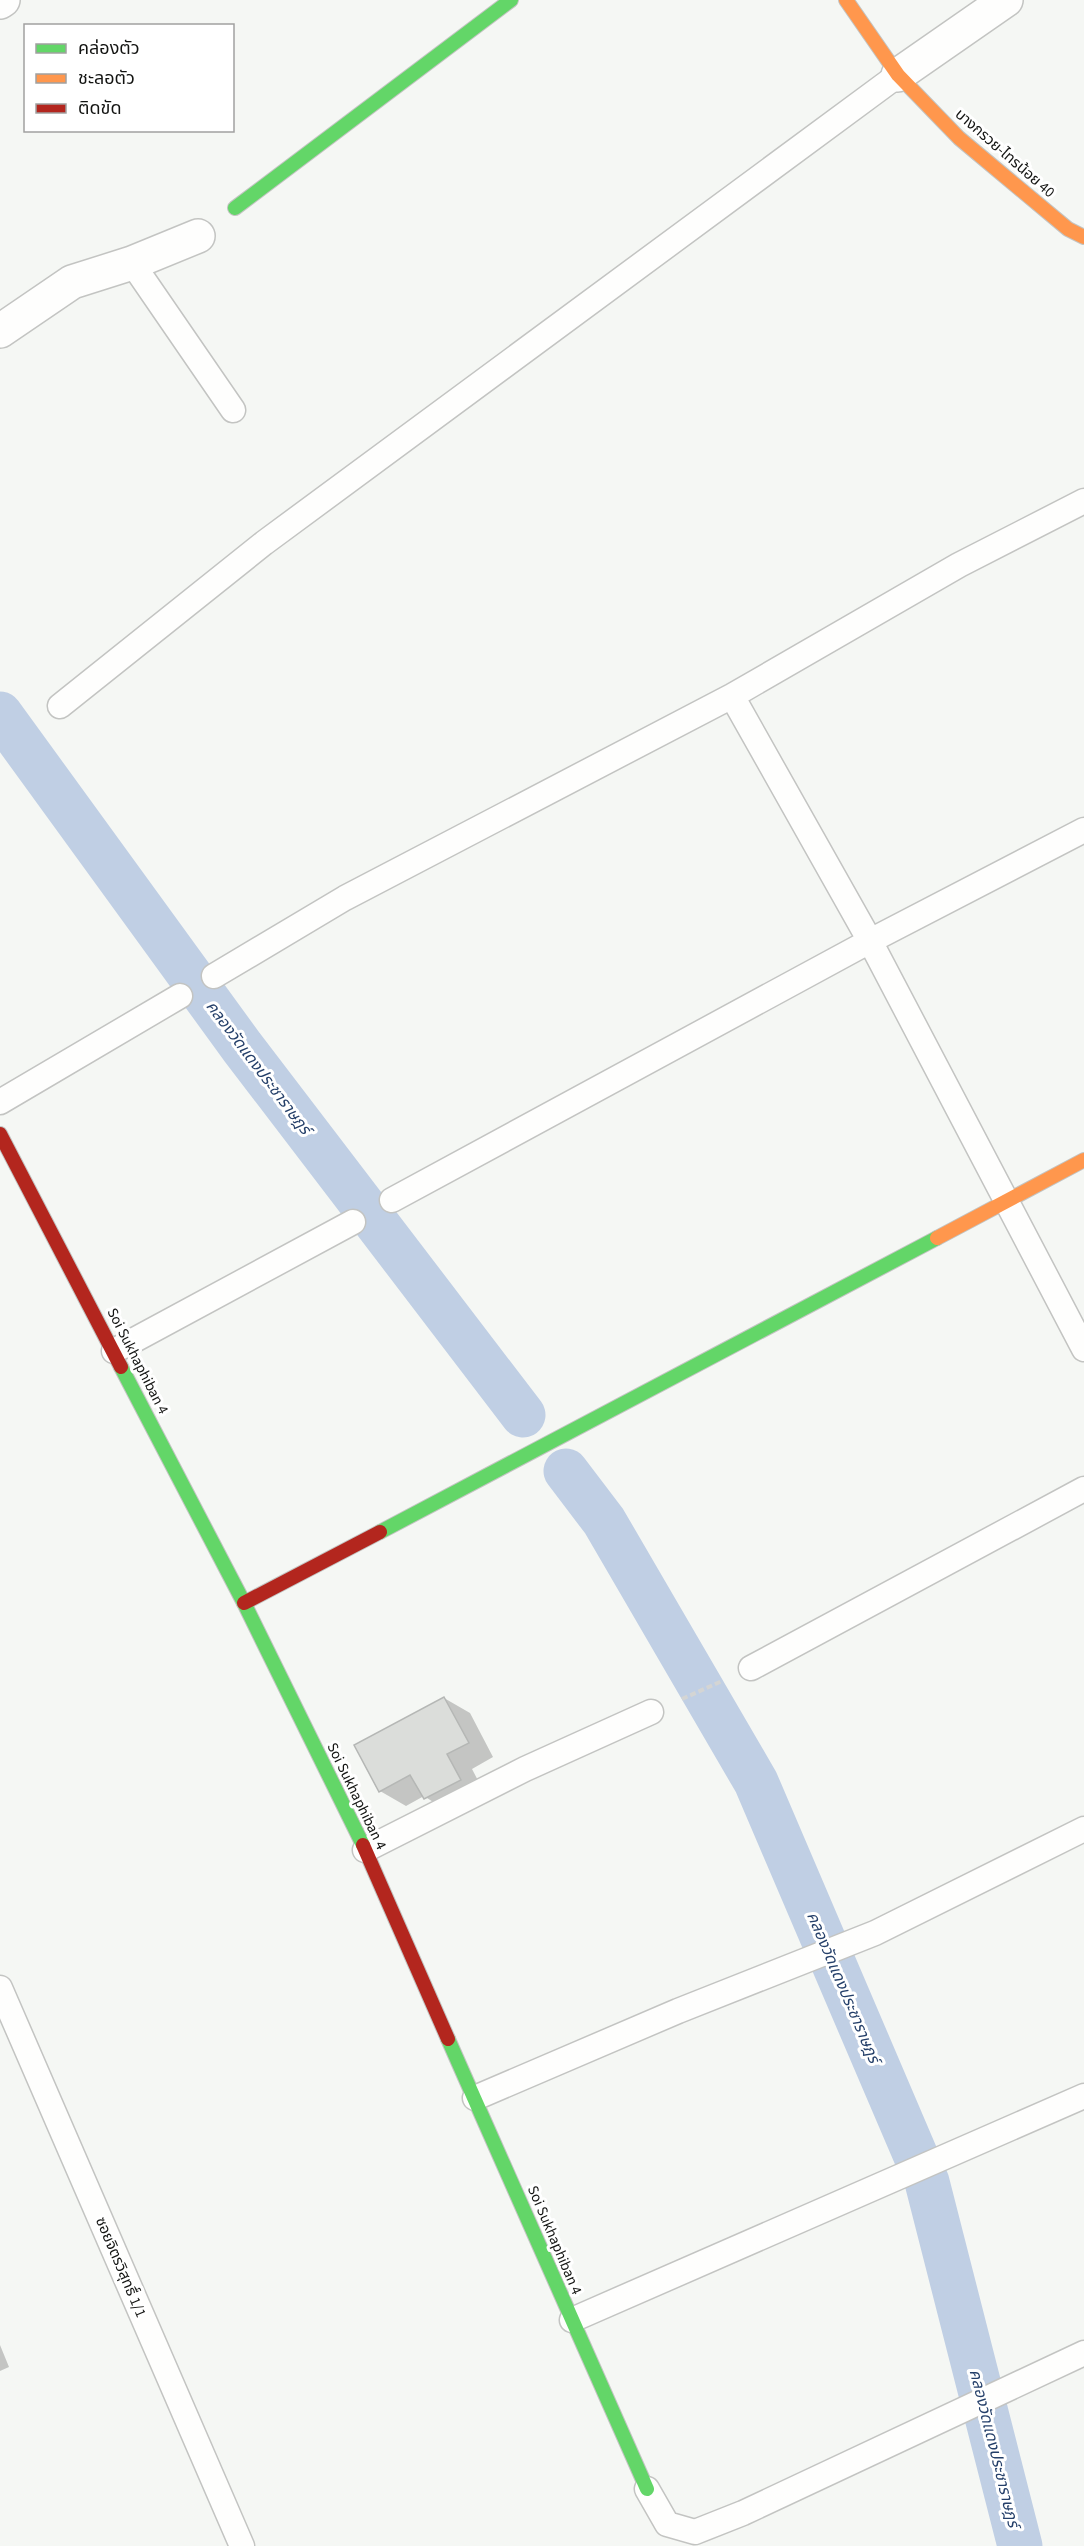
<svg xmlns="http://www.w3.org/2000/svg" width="1084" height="2546" font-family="'Source Sans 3','Noto Sans Thai',sans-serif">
  <rect width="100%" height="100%" fill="#f5f7f4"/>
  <path fill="#0003" d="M444 1698 470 1713 493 1757 472 1769 485 1794 450 1813 424 1796 406 1806 380 1791Z
    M0 2345 9 2367 0 2371Z"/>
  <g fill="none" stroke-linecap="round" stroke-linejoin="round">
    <path stroke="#c0cfe4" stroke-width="45" d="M0 714 242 1047 523 1415
      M566 1471 604 1521 756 1782 927 2182 1020 2546"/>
  </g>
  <path fill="#dbddda" stroke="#b5b7b5" stroke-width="1.5" d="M444 1697 469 1743 447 1754 461 1780 424 1799 410 1775 379 1792 354 1745Z"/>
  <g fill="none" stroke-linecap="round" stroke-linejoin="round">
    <g stroke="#c3c4c2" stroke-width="27">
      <path id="lane" d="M132 263 233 410
        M732 696 870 941 1084 1349
        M60 706 264 543 898 75
        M214 976 345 898 732 696 959 565 1084 501
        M0 1102 180 996
        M392 1200 870 941 1084 830
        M114 1351 353 1222
        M751 1668 1084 1489
        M365 1850 525 1769 651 1712
        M0 1988 242 2546
        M475 2098 678 2011 875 1933 1084 1829
        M572 2320 1084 2096
        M647 2489 667 2524 695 2532 743 2513 1084 2353"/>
    </g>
    <g stroke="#c3c4c2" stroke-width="36">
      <path id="street" d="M0 2 3 0
        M898 75 1006 0
        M0 331 72 282 132 263 198 236"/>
    </g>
    <g stroke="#c3c4c2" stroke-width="16">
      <path id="fast" d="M235 208 511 0
        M121 1367 244 1603 363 1845
        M380 1532 937 1238
        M448 2039 647 2489"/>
    </g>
    <g stroke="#c3c4c2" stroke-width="16">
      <path id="slow" d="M846 0 898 75 959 138 1068 229 1084 237
        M937 1238 1084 1160"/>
    </g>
    <g stroke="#c3c4c2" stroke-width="16">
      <path id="jam" d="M0 1134 121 1367
        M244 1603 380 1532
        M363 1845 448 2039"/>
    </g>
    <path stroke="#d4d5d4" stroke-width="4" stroke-dasharray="6 3" stroke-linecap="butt" d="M682 1699 722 1681"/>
    <use href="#lane" stroke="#fefefd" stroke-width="24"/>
    <use href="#street" stroke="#fefefd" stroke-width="33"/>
    <use href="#fast" stroke="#63d668" stroke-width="14"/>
    <use href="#slow" stroke="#ff974d" stroke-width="14"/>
    <use href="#jam" stroke="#b3261e" stroke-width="14"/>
  </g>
  <g text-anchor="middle" stroke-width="6" stroke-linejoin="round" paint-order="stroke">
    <g font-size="15" fill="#131412" stroke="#fff">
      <text transform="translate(1005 153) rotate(41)" y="5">บางกรวย-ไทรน้อย 40</text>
      <text transform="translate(138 1361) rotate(63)" y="5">Soi Sukhaphiban 4</text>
      <text transform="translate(357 1796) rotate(64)" y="5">Soi Sukhaphiban 4</text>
      <text transform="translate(555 2240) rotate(67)" y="5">Soi Sukhaphiban 4</text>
      <text transform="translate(121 2267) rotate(67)" y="5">ซอยจิตรวิสุทธื์ 1/1</text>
    </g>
    <g font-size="16" font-style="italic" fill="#243f69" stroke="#fff">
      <text transform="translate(259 1067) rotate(53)" y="6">คลองวัดแดงประชาราษฎร์</text>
      <text transform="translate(844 1987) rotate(67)" y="6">คลองวัดแดงประชาราษฎร์</text>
      <text transform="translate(995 2448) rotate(76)" y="6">คลองวัดแดงประชาราษฎร์</text>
    </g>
  </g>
  <rect x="24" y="24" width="210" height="108" fill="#ffffff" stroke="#a1a1a0" stroke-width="1.5"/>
  <rect x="36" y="44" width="30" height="9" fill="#63d668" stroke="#a1a1a0" stroke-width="1.5"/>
  <text x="78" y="54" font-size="18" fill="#131412">คล่องตัว</text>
  <rect x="36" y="74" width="30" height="9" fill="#ff974d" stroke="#a1a1a0" stroke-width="1.5"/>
  <text x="78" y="84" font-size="18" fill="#131412">ชะลอตัว</text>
  <rect x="36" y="104" width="30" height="9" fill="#b3261e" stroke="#a1a1a0" stroke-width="1.5"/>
  <text x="78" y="114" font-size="18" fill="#131412">ติดขัด</text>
</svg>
